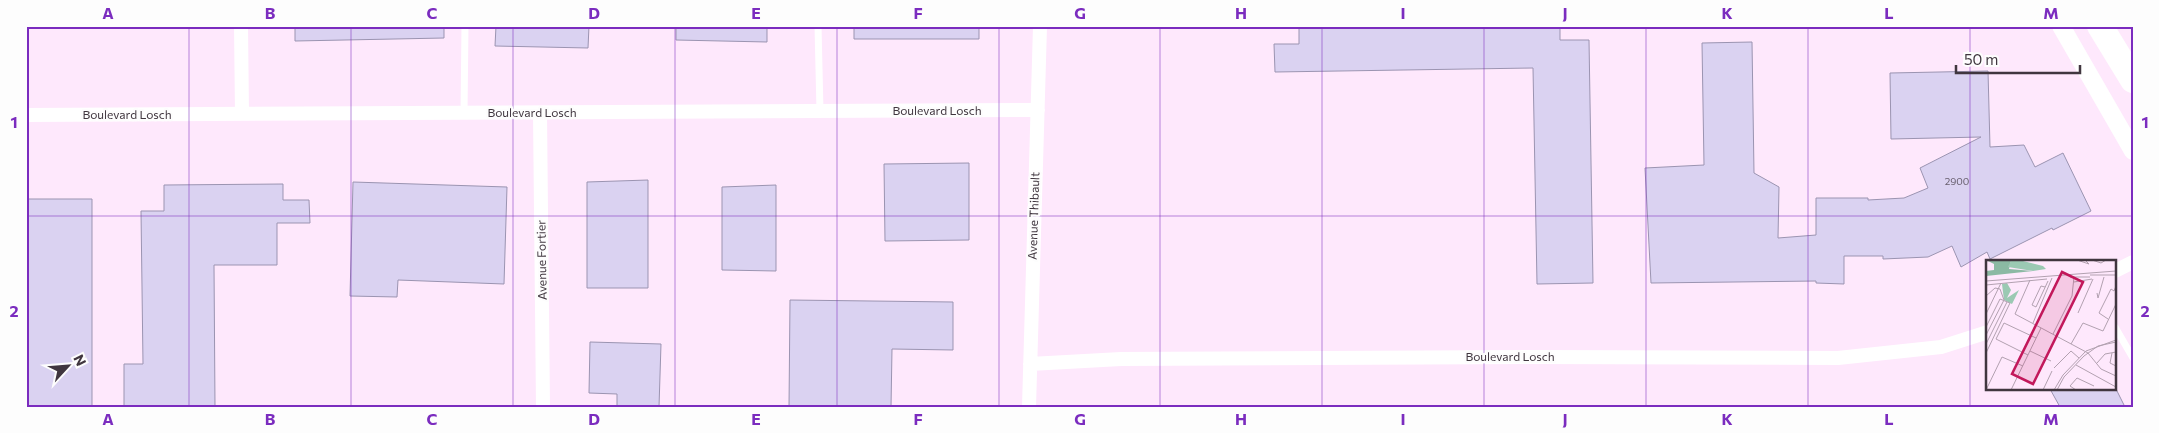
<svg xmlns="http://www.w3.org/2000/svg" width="2159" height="433" font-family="Commissioner,sans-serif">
  <rect width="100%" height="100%" fill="#fee8fc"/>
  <path fill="#dad2f1" stroke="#9b94b1" d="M295 26H444V38L295 41Z
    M496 26H589L588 48 495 46Z
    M676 26H767V42L676 40Z
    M854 26H979V39H854Z
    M1299 26H1560V40H1589L1593 283 1537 284 1533 68 1275 72 1274 44H1299Z
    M1752 42 1754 173 1779 187 1778 238 1816 235V198H1868V200L1904 198 1928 188 1920 168 1981 137 1891 139 1890 73 1988 71 1990 147 2024 145 2035 167 2063 153 2091 211 2053 230 2052 228 1990 259 1987 252 1961 267 1952 246 1928 257 1883 259V256H1844V284L1816 283V281L1651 283 1645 168 1704 165 1702 43Z
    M969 163V240L885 241 884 164Z
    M648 180V288H587V182Z
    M353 182 507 187 504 284 398 280 397 297 350 296Z
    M283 184V200H309L310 223H277V265H214L215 407H124V364H143L141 211H164V185Z
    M776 185V271L722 270V187Z
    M26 199H92V407H26Z
    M790 300 953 302V350L892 349 891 407H789Z
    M590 342 661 344 659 407H617V394L589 393Z
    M2050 389H2116L2125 407H2060Z"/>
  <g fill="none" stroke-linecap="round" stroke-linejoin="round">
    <path stroke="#fff" stroke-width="7" d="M818 26 820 111
      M464 113 465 26
      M2115 327 2133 358"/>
    <path stroke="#fff" stroke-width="14" d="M241 26 242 114
      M540 113 543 407
      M26 115 1038 110
      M2115 271 2133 262
      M1030 364 1121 359 1534 357 1838 358 1941 347 1988 332
      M1029 407 1040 26"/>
    <path stroke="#fff" stroke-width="18" d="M2061 26 2133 151"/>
    <path stroke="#fff" stroke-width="26" d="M2100 26 2133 80"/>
  </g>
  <path fill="none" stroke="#7b2cbf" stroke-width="1" stroke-opacity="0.55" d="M189 26V407M351 26V407M513 26V407M675 26V407M837 26V407M999 26V407M1160 26V407M1322 26V407M1484 26V407M1646 26V407M1808 26V407M1970 26V407M26 216H2133"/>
  <g text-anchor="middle" stroke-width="4.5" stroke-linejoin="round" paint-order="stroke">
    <g font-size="10" fill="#665d6c">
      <text x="1957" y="185">2900</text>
    </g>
    <g font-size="12" fill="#40363f" stroke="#fdfdfd">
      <text x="937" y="115">Boulevard Losch</text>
      <text x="532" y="117">Boulevard Losch</text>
      <text x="127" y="119">Boulevard Losch</text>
      <text transform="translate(1034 216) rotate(-88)" y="4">Avenue Thibault</text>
      <text transform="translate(542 260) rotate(-91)" y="4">Avenue Fortier</text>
      <text x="1510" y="361">Boulevard Losch</text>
    </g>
  </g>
  <g transform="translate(1986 260)">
    <rect width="130" height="130" fill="#fee8fc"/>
    <path d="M21 23 25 30 21 38 33 30 26 44 18 40 16 24Z" fill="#9bc9b3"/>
    <path d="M0 0H28L25 1 23 9 47 11 0 16V11L8 10V4Z" fill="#8bb9a3"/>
    <path d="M33 0 57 6 60 9 47 11 22 7 25 1Z" fill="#9bc9b3"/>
    <path fill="none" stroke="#b2a1b0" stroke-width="1" d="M91 0 103 4 99 0M106 0 115 3 120 0M104 15H130M84 17H104M44 20 29 54 102 93 115 109 130 116M0 21 130 11M88 22 106 19M0 25 61 19M59 27 55 26 46 45 50 47 62 21M111 33 112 38 118 17M0 36 9 28 14 29M92 53 107 19M0 54 15 23M122 59 113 53 125 29 128 31 130 26M47 63 66 18M0 67 14 39 24 43 0 93M67 74 86 36 88 17M0 75 18 40 14 29M0 84 21 42M85 84 97 63 117 71 130 44M44 91 65 101M126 93 124 103 130 106M42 95 10 79 18 63 50 78M111 103 119 94 130 92M90 105 130 127M68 108 85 91 93 98M0 130 16 97 37 106M25 130 55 68M57 130 66 111M68 130 77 115 100 91 130 80M71 130 78 117 98 96 112 86 130 82M90 130 84 126 91 118 108 126"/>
    <path fill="#c2185b" fill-opacity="0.15" stroke="#c2185b" stroke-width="2.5" d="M76 12 97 22 47 124 26 114Z"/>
    <rect width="130" height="130" fill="none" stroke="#40363f" stroke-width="2.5"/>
  </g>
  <rect width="2159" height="433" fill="none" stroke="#fdfdfd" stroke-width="55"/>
  <g transform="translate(68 366) rotate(64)" stroke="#fdfdfd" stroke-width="4" paint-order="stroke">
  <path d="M0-4L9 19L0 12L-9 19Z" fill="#40363f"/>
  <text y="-8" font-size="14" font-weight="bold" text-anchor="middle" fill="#40363f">N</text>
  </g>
  <path d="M1956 65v8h124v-8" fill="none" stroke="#40363f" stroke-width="2.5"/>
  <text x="1964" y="65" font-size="15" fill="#40363f" stroke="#fdfdfd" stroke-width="4" paint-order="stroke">50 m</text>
  <rect x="28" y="28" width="2104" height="378" fill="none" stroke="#7b2cbf" stroke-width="2"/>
  <g font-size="16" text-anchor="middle" font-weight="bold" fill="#7b2cbf">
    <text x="108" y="19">A</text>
    <text x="270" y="19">B</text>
    <text x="432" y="19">C</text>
    <text x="594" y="19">D</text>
    <text x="756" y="19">E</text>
    <text x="918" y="19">F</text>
    <text x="1080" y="19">G</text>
    <text x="1241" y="19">H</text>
    <text x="1403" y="19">I</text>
    <text x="1565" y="19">J</text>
    <text x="1727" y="19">K</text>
    <text x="1889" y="19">L</text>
    <text x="2051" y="19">M</text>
    <text x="14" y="128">1</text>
    <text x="2145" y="128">1</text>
    <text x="14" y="317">2</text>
    <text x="2145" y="317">2</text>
    <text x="108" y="425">A</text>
    <text x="270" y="425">B</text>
    <text x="432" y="425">C</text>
    <text x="594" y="425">D</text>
    <text x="756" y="425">E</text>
    <text x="918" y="425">F</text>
    <text x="1080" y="425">G</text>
    <text x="1241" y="425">H</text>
    <text x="1403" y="425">I</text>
    <text x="1565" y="425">J</text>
    <text x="1727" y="425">K</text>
    <text x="1889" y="425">L</text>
    <text x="2051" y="425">M</text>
  </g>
</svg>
